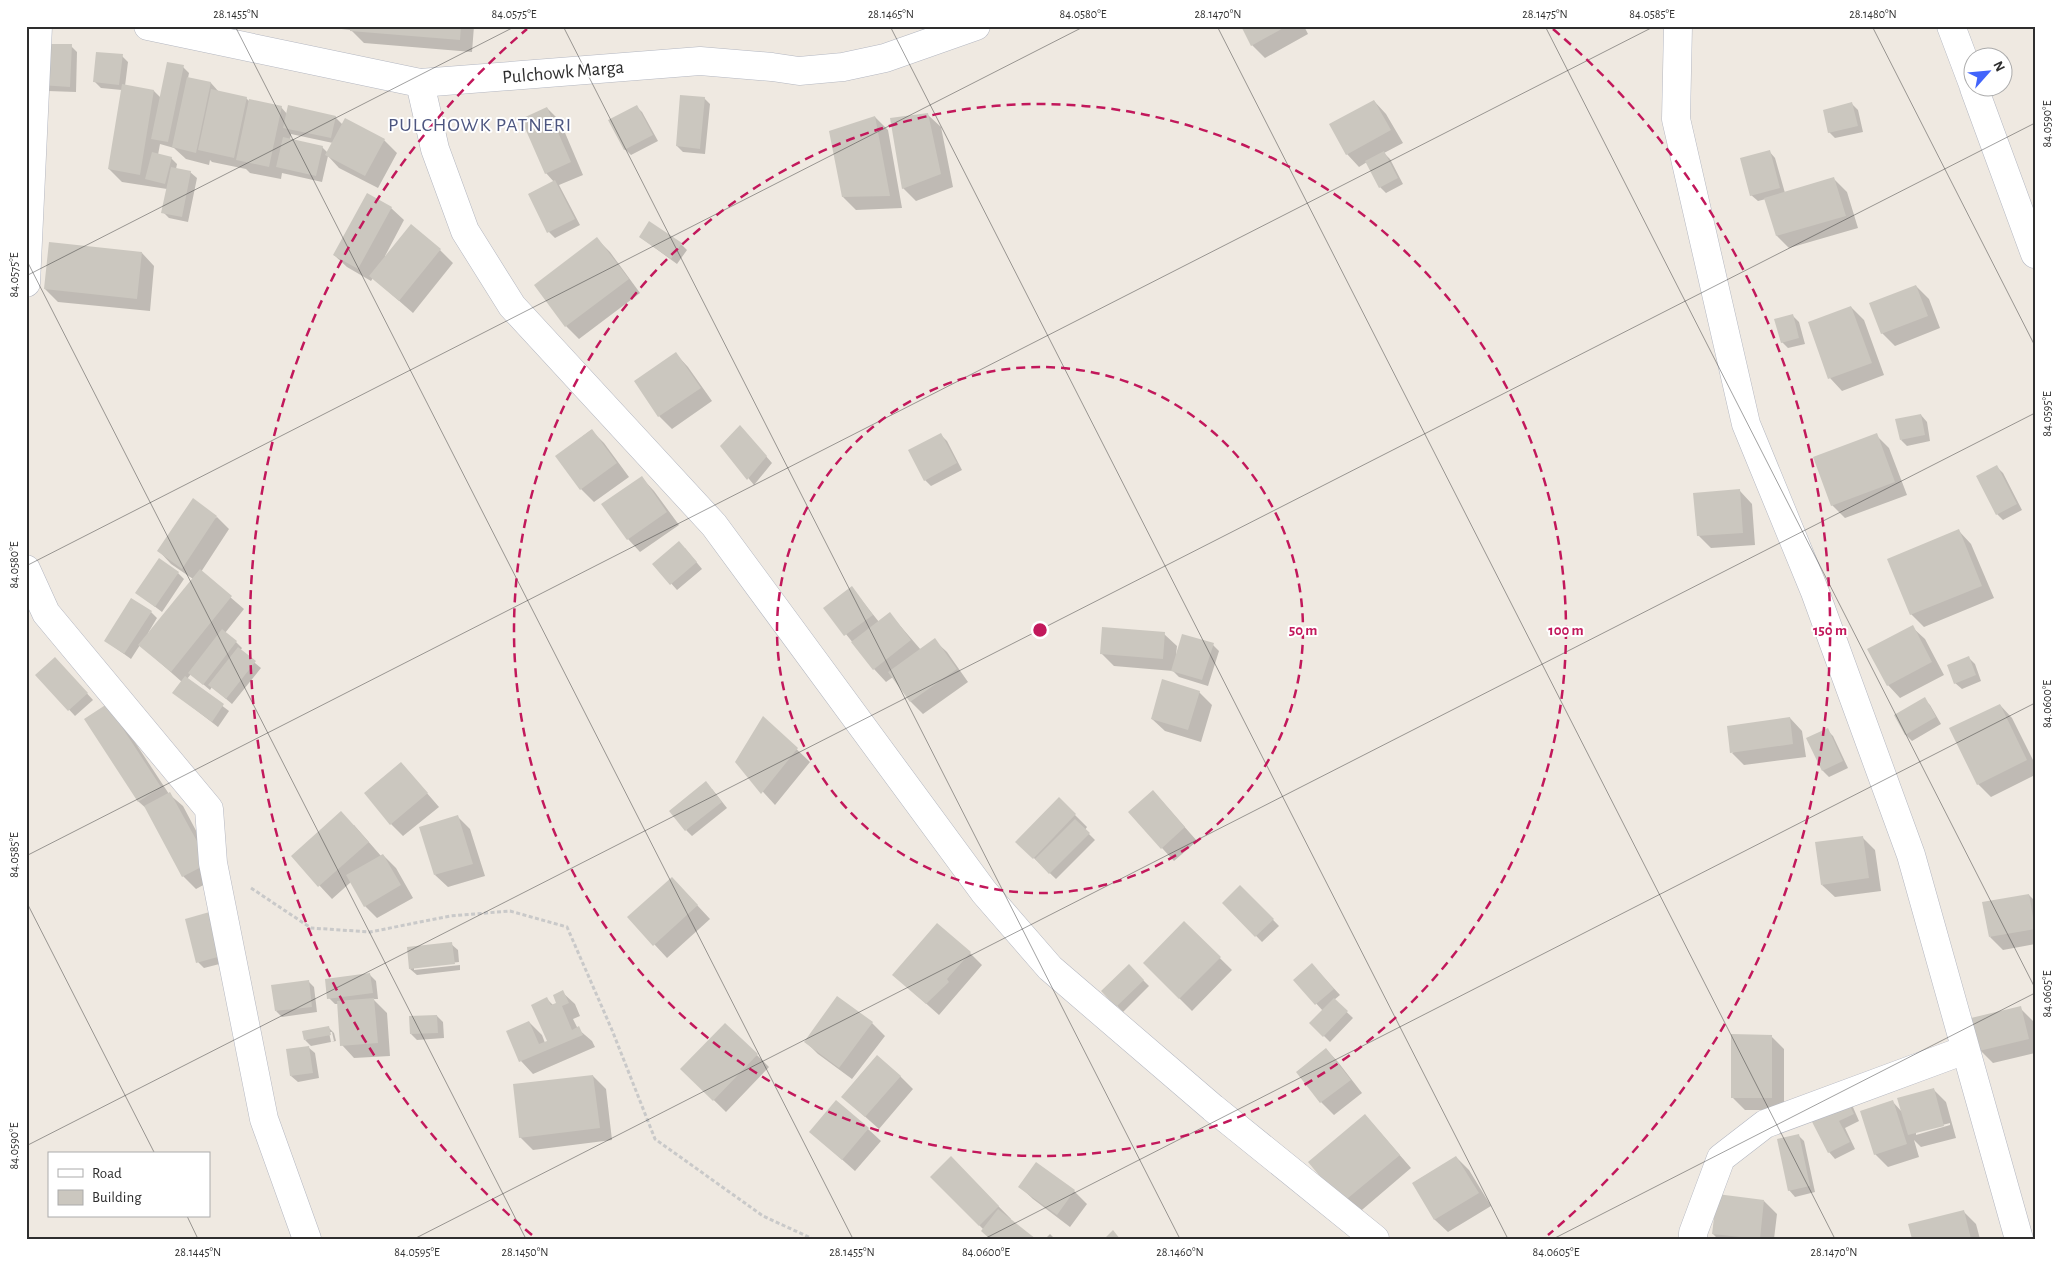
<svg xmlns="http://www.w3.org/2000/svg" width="2061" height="1265" font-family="'Alegreya Sans',sans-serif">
  <rect width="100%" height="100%" fill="#efe9e1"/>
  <path fill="#0003" fill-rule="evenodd" d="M314 26H474L472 52 364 43 351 30Z
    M1242 26H1304L1308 34 1265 58 1252 45Z
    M71 46 77 52 76 92 48 91 41 85Z
    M122 56 128 62 125 86 154 91 161 98 183 67 189 73 188 78 211 83 219 92 246 98 250 102 281 107 287 114 335 117 343 125 346 120 384 140 397 153 378 188 339 168 328 156 322 182 282 173 281 179 250 173 246 169 212 162 210 160 209 165 186 159 174 148 160 144 158 155 171 158 177 164 176 169 190 172 197 178 188 222 169 218 163 212 167 189 122 182 109 169 122 90 101 88 95 82ZM291 134 333 143 328 153 322 147 290 140Z
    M704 98 710 104 705 154 683 152 677 146Z
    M1374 101 1386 114 1403 143 1384 153 1390 159 1403 184 1386 193 1380 187 1367 162 1359 167 1347 154Z
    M1852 104 1858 110 1863 132 1835 138 1829 132Z
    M636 106 642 112 658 141 631 155 625 149Z
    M547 108 560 121 583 175 559 185 580 225 555 238 549 232 529 194 554 182 546 173Z
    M928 115 941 127 953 187 916 201 903 188Z
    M875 117 888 130 902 208 856 210 843 197Z
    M1769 151 1775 158 1785 193 1834 179 1847 192 1858 228 1789 248 1777 236 1766 199 1758 201 1751 195Z
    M391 208 404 220 385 256 440 250 453 263 413 313 373 278 371 281 347 267 334 255Z
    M640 237 681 244 687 250 677 264Z
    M597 239 610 252 640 293 579 339 566 326Z
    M142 253 154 266 150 311 58 302 45 289Z
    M1916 286 1929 299 1940 328 1895 346 1882 333Z
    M1851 307 1864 320 1884 375 1842 391 1830 378Z
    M1792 315 1799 322 1805 344 1788 348 1782 342Z
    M676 354 688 367 712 401 672 429 659 416Z
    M1921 415 1927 422 1930 441 1907 446 1901 440Z
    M591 430 604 443 629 477 594 502 581 489 557 456Z
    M746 433 772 463 754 485 722 446Z
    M941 435 947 441 962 470 931 486 925 480Z
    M1876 435 1889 448 1907 495 1845 518 1832 505Z
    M1997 467 2003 473 2022 510 2003 520 1997 514Z
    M642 478 654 491 679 525 640 552 628 539Z
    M1740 491 1752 504 1755 545 1711 548 1698 535Z
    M217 517 229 529 201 572 244 609 225 633 236 642 242 648 240 651 261 668 232 704 212 687 210 690 191 674 187 679 229 711 218 727 174 693 182 682 140 645 131 659 106 641 151 612 157 618 148 633 149 634 193 579 171 564 159 551Z
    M1959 531 1971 544 1994 598 1924 627 1911 614 1889 560Z
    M685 548 702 569 677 590 654 564Z
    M178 573 184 579 162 612 137 593Z
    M852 588 879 622 890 614 921 650 934 640 947 652 968 682 923 714 911 702 893 677 886 682 874 669 825 608Z
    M1912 627 1925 639 1944 675 1900 698 1888 685Z
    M1164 634 1177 646 1176 655 1213 645 1219 651 1208 686 1179 677 1173 671 1114 666 1101 653Z
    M1969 658 1975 664 1981 681 1962 689 1955 683Z
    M61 665 93 700 75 716 37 675Z
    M1199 692 1212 705 1201 742 1165 731 1152 719Z
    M1924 699 1930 705 1941 724 1912 741 1906 735 1896 716Z
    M2000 705 2012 718 2035 764V775L1991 797 1978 784Z
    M119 718 169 794 183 806 220 876 196 889 183 876 148 810 139 802 86 719Z
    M764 718 810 762 775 805 736 762Z
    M1790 718 1802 731 1806 757 1744 765 1732 753Z
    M1827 730 1833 736 1848 768 1829 777 1823 771 1808 739Z
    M401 763 439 807 403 836 391 824Z
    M712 789 727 808 692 836 686 830Z
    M1153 791 1197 841 1174 861 1162 848Z
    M1059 799 1087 827 1085 830 1095 840 1056 879 1017 842Z
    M457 816 470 829 485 876 448 887 435 875Z
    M354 825 381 856 383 855 396 868 413 898 377 918 365 906 351 882 332 899 293 857Z
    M1862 837 1875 850 1881 891 1835 897 1822 885Z
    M1240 886 1279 926 1262 942 1224 903Z
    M684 891 710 919 667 958 629 917Z
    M2029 895 2035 901V944L2003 950 1990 937Z
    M213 912 231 961 204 968 198 962Z
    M1184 923 1232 970 1192 1011 1144 963Z
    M451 944 458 950 459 962 414 967V970L460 965V970L417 975 410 969Z
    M970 953 982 965 939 1015 894 975Z
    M1129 966 1149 986 1123 1012 1102 991Z
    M1318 971 1340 995 1334 1000 1353 1018 1330 1042 1311 1023 1323 1011 1295 980Z
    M370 975 376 981 378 999H373L387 1013 390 1056 354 1058 342 1045 339 1004H335L329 998Z
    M308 981 314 987 317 1012 282 1017 276 1011Z
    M562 992 575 1004 580 1016 573 1019 578 1029 592 1041 595 1047 533 1074 521 1061 508 1031 529 1022 542 1035 545 1043 548 1042 547 999 554 1006 558 1004Z
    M2020 1008 2033 1021 2035 1053 1993 1063 1980 1050Z
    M437 1016 443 1022 444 1038 417 1040 411 1034Z
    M872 1023 885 1036 852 1079 818 1054 805 1041Z
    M328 1027 334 1033 336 1041 311 1046 305 1040ZM329 1032H332L334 1041 331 1042Z
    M1771 1036 1784 1049V1110H1745L1733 1098Z
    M308 1047 315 1053 319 1078 298 1082 291 1076Z
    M1326 1049 1338 1062 1362 1093 1334 1115 1321 1102 1297 1072Z
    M757 1055 769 1067 726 1112 682 1069Z
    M593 1076 606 1089 612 1140 533 1150 520 1137Z
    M900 1076 913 1089 879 1129 843 1097Z
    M1933 1089 1946 1102 1956 1138 1921 1147 1914 1140 1919 1157 1888 1167 1875 1154 1893 1102 1902 1112ZM1950 1123V1125L1916 1135V1132Z
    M1852 1105 1859 1121 1845 1128 1855 1149 1835 1159 1829 1152 1811 1116Z
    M1365 1115 1411 1168 1356 1215 1343 1203Z
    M868 1129 881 1141 855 1171 811 1132Z
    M1798 1135 1804 1141 1815 1192 1795 1197 1789 1190Z
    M1456 1157 1469 1170 1491 1206 1448 1232 1435 1220 1413 1183Z
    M951 1158 1011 1219 984 1230 931 1177Z
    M1020 1187 1074 1191 1087 1204 1070 1227 1033 1199Z
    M1764 1201 1777 1214 1774 1239H1718L1713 1234Z
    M1963 1211 1976 1224 1980 1239H1913Z
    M1050 1234 1055 1239H1045Z"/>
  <path fill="#cbc7bf" d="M350 26H461L460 40 350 31Z
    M1241 26H1287L1251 46Z
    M41 44H72L70 87 40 85Z
    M96 52 123 54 119 85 93 82Z
    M167 62 184 65 168 142 151 139Z
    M187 77 211 82 196 153 172 147Z
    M122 84 154 90 140 175 108 169Z
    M211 89 247 97 234 158 198 150Z
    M680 95 705 97 700 149 676 146Z
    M249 99 282 106 269 167 236 160Z
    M1374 100 1391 130 1346 155 1329 124Z
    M1852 102 1858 126 1828 133 1823 110Z
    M288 105 336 116 331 138 283 128Z
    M637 105 653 135 624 150 608 120Z
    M547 107 571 162 545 174 521 119Z
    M928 113 941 174 902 189 890 118Z
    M875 116 890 196 842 197 829 131Z
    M345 118 385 139 365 176 325 155Z
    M283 137 323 146 316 176 276 167Z
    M1770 150 1780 188 1750 196 1740 158Z
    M1384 151 1398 178 1379 188 1365 161Z
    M152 152 172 157 165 184 145 179Z
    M171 167 191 171 182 217 161 213Z
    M1834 177 1846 216 1776 236 1764 198Z
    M555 180 575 219 547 233 528 194Z
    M367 193 392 207 358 269 333 255Z
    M649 221 682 243 671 259 639 237Z
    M411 224 441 249 399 301 369 276Z
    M597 237 629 279 565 327 534 285Z
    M49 242 142 252 137 299 44 289Z
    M1916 285 1928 316 1881 334 1869 303Z
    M1851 306 1872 363 1828 379 1808 322Z
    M1793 314 1799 338 1781 343 1774 319Z
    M676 352 701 388 658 417 634 381Z
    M1921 414 1925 435 1900 440 1895 419Z
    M740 425 767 456 747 480 720 446Z
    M592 429 617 463 580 490 555 456Z
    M941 433 957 463 924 481 908 450Z
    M1877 433 1895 482 1831 506 1813 457Z
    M1997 465 2017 504 1996 515 1976 476Z
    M642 476 667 512 627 540 601 504Z
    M1740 489 1743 533 1697 536 1693 493Z
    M193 498 217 516 182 569 157 551Z
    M1959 529 1982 586 1910 615 1887 559Z
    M679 541 697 562 670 585 652 564Z
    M159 558 179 572 155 607 135 593Z
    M200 569 232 596 171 672 138 645Z
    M852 586 873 615 844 636 823 608Z
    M131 598 152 611 124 654 104 641Z
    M890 612 911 640 873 670 851 642Z
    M1913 625 1932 662 1887 686 1867 649Z
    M1102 627 1165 632 1163 659 1100 654Z
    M222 629 237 641 203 685 188 673Z
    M1182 634 1214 643 1202 680 1171 671Z
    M935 638 957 669 910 702 888 672Z
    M238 647 256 661 226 699 208 685Z
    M1969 656 1976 675 1954 684 1947 665Z
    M55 657 88 693 68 711 35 675Z
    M185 676 224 704 212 722 172 693Z
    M1162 679 1200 691 1188 730 1151 719Z
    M1925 697 1936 717 1905 735 1894 715Z
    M107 704 161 787 138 802 84 719Z
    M2000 704 2027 760 1977 785 1949 728Z
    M763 716 798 748 761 794 735 762Z
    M1790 717 1793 744 1730 753 1727 726Z
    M1828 728 1843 761 1822 771 1806 738Z
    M401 762 428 793 390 825 364 793Z
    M706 781 722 802 685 831 669 811Z
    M1153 790 1185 827 1161 849 1128 812Z
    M170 792 209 863 182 877 144 806Z
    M1059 797 1076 814 1033 859 1015 842Z
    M341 811 369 842 318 887 291 856Z
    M458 815 473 864 434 875 419 827Z
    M1075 819 1090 833 1049 874 1035 859Z
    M1863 836 1869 878 1821 885 1815 842Z
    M383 854 401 885 364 907 346 875Z
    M672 877 698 905 653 946 627 917Z
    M1240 885 1274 919 1255 937 1222 903Z
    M2029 894 2035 929 1989 937 1982 902Z
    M213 911 225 955 196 963 185 919Z
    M1184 921 1221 957 1179 999 1143 963Z
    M937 923 971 952 947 979 949 982 926 1004 892 975Z
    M452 942 455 964 409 969 407 947Z
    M1312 963 1334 989 1315 1005 1293 980Z
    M1129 964 1144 980 1116 1007 1101 991Z
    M370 973 373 993 327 999 325 979Z
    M309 980 312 1007 275 1011 271 985Z
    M563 990 569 1003 562 1006 572 1030 579 1026 583 1035 519 1062 506 1031 529 1021 539 1044 547 1041 531 1005 547 997 551 1005 556 1003 553 995Z
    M837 996 873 1022 839 1068 804 1042Z
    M374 998 378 1043 340 1046 337 1001Z
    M1334 998 1348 1011 1323 1037 1309 1023Z
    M2021 1006 2029 1039 1979 1051 1971 1018Z
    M437 1015 438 1033 410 1034 409 1016Z
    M725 1023 758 1054 713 1101 680 1069Z
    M329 1026 331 1035 304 1040 302 1031Z
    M1731 1034 1772 1035V1098H1731Z
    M309 1046 313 1073 290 1076 286 1049Z
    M1326 1048 1351 1080 1320 1103 1296 1072Z
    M877 1055 901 1076 865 1117 841 1097Z
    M593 1075 600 1128 519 1138 513 1084Z
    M1934 1088 1944 1126 1908 1135 1897 1098Z
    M1846 1098 1854 1114 1839 1121 1850 1142 1828 1153 1809 1116Z
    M836 1100 869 1128 842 1160 809 1132Z
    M1893 1100 1907 1144 1874 1155 1860 1111Z
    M1365 1114 1400 1155 1342 1203 1308 1162Z
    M1799 1134 1810 1186 1788 1191 1777 1139Z
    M951 1156 999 1206 979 1226 930 1177Z
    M1456 1156 1479 1193 1434 1220 1412 1183Z
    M1036 1162 1075 1190 1057 1215 1018 1187Z
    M1717 1194 1764 1200 1760 1239 1712 1234Z
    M998 1209 1036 1239H990L981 1231Z
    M1964 1210 1971 1239H1912L1908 1224Z
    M1113 1230 1120 1239H1104Z"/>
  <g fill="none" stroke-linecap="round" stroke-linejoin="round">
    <g stroke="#b4b7c1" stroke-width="29">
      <path id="street" d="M1951 26 1974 87
        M420 83 435 149 465 231 512 306 714 525 984 892 1050 968 1213 1108 1375 1239
        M1974 88 2035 254
        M26 283 38 26
        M26 569 46 613 209 809 213 863 264 1119 307 1239
        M1693 1239V1233L1721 1158 1765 1124 1965 1050"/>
    </g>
    <g stroke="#b4b7c1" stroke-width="29">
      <path id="secondary" d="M148 26 420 83 700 61 772 67 799 71 843 67 885 58 976 26
        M1678 26 1676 119 1746 424 1815 592 1911 855 2019 1239"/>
    </g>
    <path stroke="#c9c9c9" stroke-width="3" stroke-dasharray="4 2.5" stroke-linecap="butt" d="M251 888 311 928 370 932 450 916 510 911 567 927 612 1030 655 1139 763 1216 813 1239"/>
    <use href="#street" stroke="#fff" stroke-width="28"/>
    <use href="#secondary" stroke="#fff" stroke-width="28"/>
  </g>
  <path fill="none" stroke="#2e2e2e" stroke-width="1" stroke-opacity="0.45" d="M235 26 853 1239M563 26 1180 1239M890 26 1508 1239M1217 26 1835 1239M1545 26 2035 988M1872 26 2035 346M26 259 526 1239M26 276 516 26M26 566 1085 26M26 856 1655 26M26 901 155 1154M26 1146 2035 123M187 1216 198 1239M414 1239 2035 413M984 1239 2035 703M1553 1239 2035 993"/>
  <g fill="none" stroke="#c2185b" stroke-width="2.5" stroke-dasharray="9 6">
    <circle cx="1040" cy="630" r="263"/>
    <circle cx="1040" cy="630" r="526"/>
    <path d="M532 1235A790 790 0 0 1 527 29M1553 29A790 790 0 0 1 1548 1235"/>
  </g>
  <g text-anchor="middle" stroke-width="4" stroke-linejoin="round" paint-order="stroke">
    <g font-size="19" fill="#2e2e2e" stroke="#fff">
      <text transform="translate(563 71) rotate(-5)" y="7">Pulchowk Marga</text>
    </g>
    <g font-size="20" letter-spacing="1" fill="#4d5680" stroke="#fff">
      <text x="480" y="131">PULCHOWK PATNERI</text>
    </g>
  </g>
  <circle cx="1040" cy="630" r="8" fill="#c2185b" stroke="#fff" stroke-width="2.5"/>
  <g font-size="15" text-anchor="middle" font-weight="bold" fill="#c2185b" stroke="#fff" stroke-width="4" stroke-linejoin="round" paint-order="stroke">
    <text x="1303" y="635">50 m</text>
    <text x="1566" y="635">100 m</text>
    <text x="1830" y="635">150 m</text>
  </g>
  <rect width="2061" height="1265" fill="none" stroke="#ffffff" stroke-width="55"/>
  <rect x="48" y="1152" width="162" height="65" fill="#ffffff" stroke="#ababab"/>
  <rect x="58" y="1169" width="25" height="8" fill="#ffffff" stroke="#ababab"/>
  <text x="92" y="1178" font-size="15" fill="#2e2e2e">Road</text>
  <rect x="58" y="1190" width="25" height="15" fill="#cbc7bf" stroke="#ababab"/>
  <text x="92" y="1202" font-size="15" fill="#2e2e2e">Building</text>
  <g transform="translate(1988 72) rotate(63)"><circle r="24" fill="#ffffff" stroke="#ababab"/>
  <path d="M0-4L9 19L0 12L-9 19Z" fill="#4264fb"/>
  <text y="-8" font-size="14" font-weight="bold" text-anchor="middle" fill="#2e2e2e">N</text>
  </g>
  <rect x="28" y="28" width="2006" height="1210" fill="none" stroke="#2e2e2e" stroke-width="2"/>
  <g font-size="12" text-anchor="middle" fill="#2e2e2e">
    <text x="236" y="18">28.1455°N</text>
    <text x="514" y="18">84.0575°E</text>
    <text x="891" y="18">28.1465°N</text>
    <text x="1083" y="18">84.0580°E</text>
    <text x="1218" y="18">28.1470°N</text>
    <text x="1545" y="18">28.1475°N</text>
    <text x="1652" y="18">84.0585°E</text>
    <text x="1873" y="18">28.1480°N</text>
    <text transform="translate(2047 124) rotate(-90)" y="4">84.0590°E</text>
    <text transform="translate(14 275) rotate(-90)" y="4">84.0575°E</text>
    <text transform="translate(2047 414) rotate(-90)" y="4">84.0595°E</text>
    <text transform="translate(14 565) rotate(-90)" y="4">84.0580°E</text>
    <text transform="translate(2047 704) rotate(-90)" y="4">84.0600°E</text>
    <text transform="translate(14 855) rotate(-90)" y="4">84.0585°E</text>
    <text transform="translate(2047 994) rotate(-90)" y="4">84.0605°E</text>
    <text transform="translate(14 1146) rotate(-90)" y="4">84.0590°E</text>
    <text x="198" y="1256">28.1445°N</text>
    <text x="417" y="1256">84.0595°E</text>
    <text x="525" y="1256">28.1450°N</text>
    <text x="852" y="1256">28.1455°N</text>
    <text x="986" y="1256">84.0600°E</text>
    <text x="1180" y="1256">28.1460°N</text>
    <text x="1556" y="1256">84.0605°E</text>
    <text x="1834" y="1256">28.1470°N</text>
  </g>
</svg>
